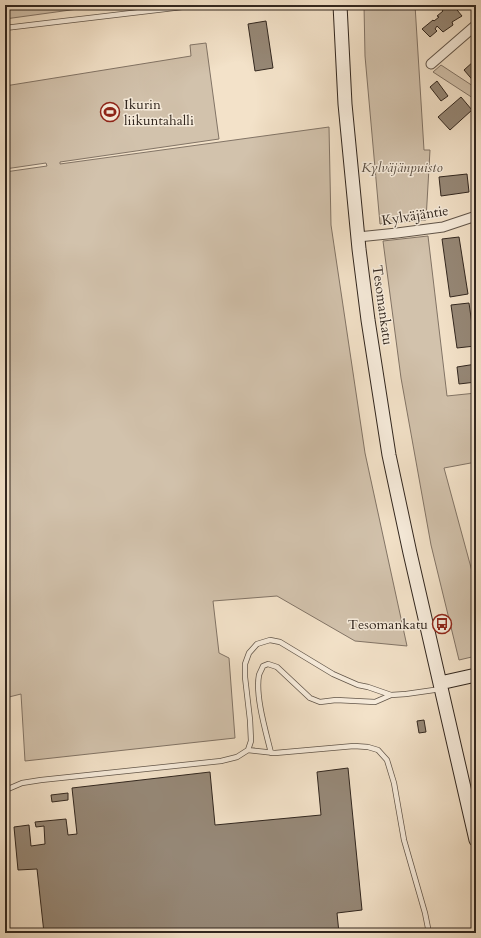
<svg xmlns="http://www.w3.org/2000/svg" width="481" height="938" font-family="Cardo,serif">
  <rect width="100%" height="100%" fill="#f3e2c9"/>
  <filter id="stains"><feTurbulence type="fractalNoise" baseFrequency=".005" numOctaves="4"/><feColorMatrix values="0 0 0 0 .2 0 0 0 0 .09 0 0 0 0 .02 0 0 0 .5 -.17"/></filter>
  <radialGradient id="worn" r=".72"><stop offset=".6" stop-color="#630" stop-opacity="0"/><stop offset="1" stop-color="#630" stop-opacity=".3"/></radialGradient>
  <path fill="#d2c2ac" stroke="#827466" d="M5 5H107L5 19Z
    M364 5H415L424 150H430L426 220 380 224 365 56Z
    M206 43 219 139 60 162V164L329 127 331 225 365 453 407 646 355 641 277 596 213 601 219 653 229 658 235 738 25 761 21 694 5 698V172L47 166 46 163 5 169V86L191 56 190 45Z
    M441 65 476 88V100L433 72Z
    M428 236 447 396 476 393V462L444 468 476 586V656L459 660 431 545 401 378 383 241Z"/>
  <path fill="#968877" stroke="#32271f" d="M438 5H453L462 16 452 22 453 25 443 32 437 26 435 29 437 31 430 37 422 29 433 20 434 21 439 17 437 16 443 11Z
    M266 21 273 68 255 71 248 24Z
    M474 61 476 64V84L464 70Z
    M437 81 448 96 441 101 430 87Z
    M461 97 472 110 450 130 438 117Z
    M467 174 469 192 441 196 439 177Z
    M459 237 468 294 450 297 442 239Z
    M469 303 475 346 457 348 451 305Z
    M476 364V382L459 384 457 367Z
    M424 720 426 732 419 733 417 721Z
    M348 768 362 910 337 913 339 933H44L37 869 18 870 14 827 29 825 31 846 45 844 44 826 36 827 35 822 66 819 68 835 77 834 72 788 210 772 215 825 321 815 317 772Z
    M68 793V800L52 802 51 795Z"/>
  <g fill="none" stroke-linecap="round" stroke-linejoin="round">
    <g stroke="#62564a" stroke-width="6">
      <path id="lane" d="M5 28 199 5
        M248 750 275 753 354 746 368 747 378 750 387 760 394 783 404 840 425 913 429 933
        M271 753C266 732 255 696 259 675 260 672 262 669 263 666L268 664 277 667 310 698 320 702 336 700 375 702 391 695 406 694 441 689
        M8 789 22 783 41 780 221 761 237 757 248 750 251 741 250 720 245 677V664L249 653 257 644 270 640 280 642 333 674 358 685 368 687 391 695"/>
    </g>
    <g stroke="#62564a" stroke-width="11">
      <path id="street" d="M431 64 476 25
        M358 237 397 233 443 227 476 216"/>
    </g>
    <g stroke="#32271f" stroke-width="15">
      <path id="secondary" d="M340 5 345 104 359 249 368 320 389 455 410 553 476 840
        M440 683 476 675"/>
    </g>
    <use href="#lane" stroke="#f7ecdc" stroke-width="4.5"/>
    <use href="#street" stroke="#f7ecdc" stroke-width="9"/>
    <use href="#secondary" stroke="#f7ecdc" stroke-width="13"/>
  </g>
  <defs>
    <g id="stadium-ring" transform="scale(1)"><circle r="9.5" fill="#f7ecdc" stroke="#8f2418" stroke-width="1.5"/><path d="M0-5a6.5 5 0 1 0 0 10a6.5 5 0 1 0 0-10ZM-3.5-1.8h7v3.6h-7Z" fill="#8f2418"/></g>
    <g id="bus-ring" transform="scale(1)"><circle r="9.5" fill="#f7ecdc" stroke="#8f2418" stroke-width="1.5"/><path d="M-5-6H5V4H4V6H2V4H-2V6H-4V4H-5ZM-3.5-4V0h7V-4ZM-3.5 1.2v1.5H-2V1.2ZM2 1.2v1.5H3.5V1.2Z" fill="#8f2418"/></g>
  </defs>
  <g fill-rule="evenodd">
    <use href="#stadium-ring" x="110" y="112"/>
    <use href="#bus-ring" x="442" y="624"/>
  </g>
  <g text-anchor="middle" stroke-width="3" stroke-linejoin="round" paint-order="stroke">
    <g font-size="14" fill="#32271f" stroke="#f7ecdc" text-anchor="start">
      <text x="124" y="109">Ikurin<tspan x="124" dy="16">liikuntahalli</tspan></text>
      <text x="428" y="629" text-anchor="end">Tesomankatu</text>
    </g>
    <g font-size="14" font-style="italic" fill="#5a4e42" stroke="#f7ecdc">
      <text x="402" y="172">Kylväjänpuisto</text>
    </g>
    <g font-size="14" fill="#32271f" stroke="#f7ecdc">
      <text transform="translate(415 215) rotate(-9)" y="5">Kylväjäntie</text>
      <text transform="translate(383 305) rotate(82)" y="5">Tesomankatu</text>
    </g>
  </g>
  <rect width="481" height="938" fill="none" stroke="#f3e2c9" stroke-width="20"/>
  <rect x="6" y="6" width="469" height="926" fill="none" stroke="#32271f" stroke-width="2"/>
  <rect x="10" y="10" width="461" height="918" fill="none" stroke="#32271f"/>
  <rect width="100%" height="100%" filter="url(#stains)"/>
  <rect width="100%" height="100%" fill="url(#worn)"/>
</svg>
